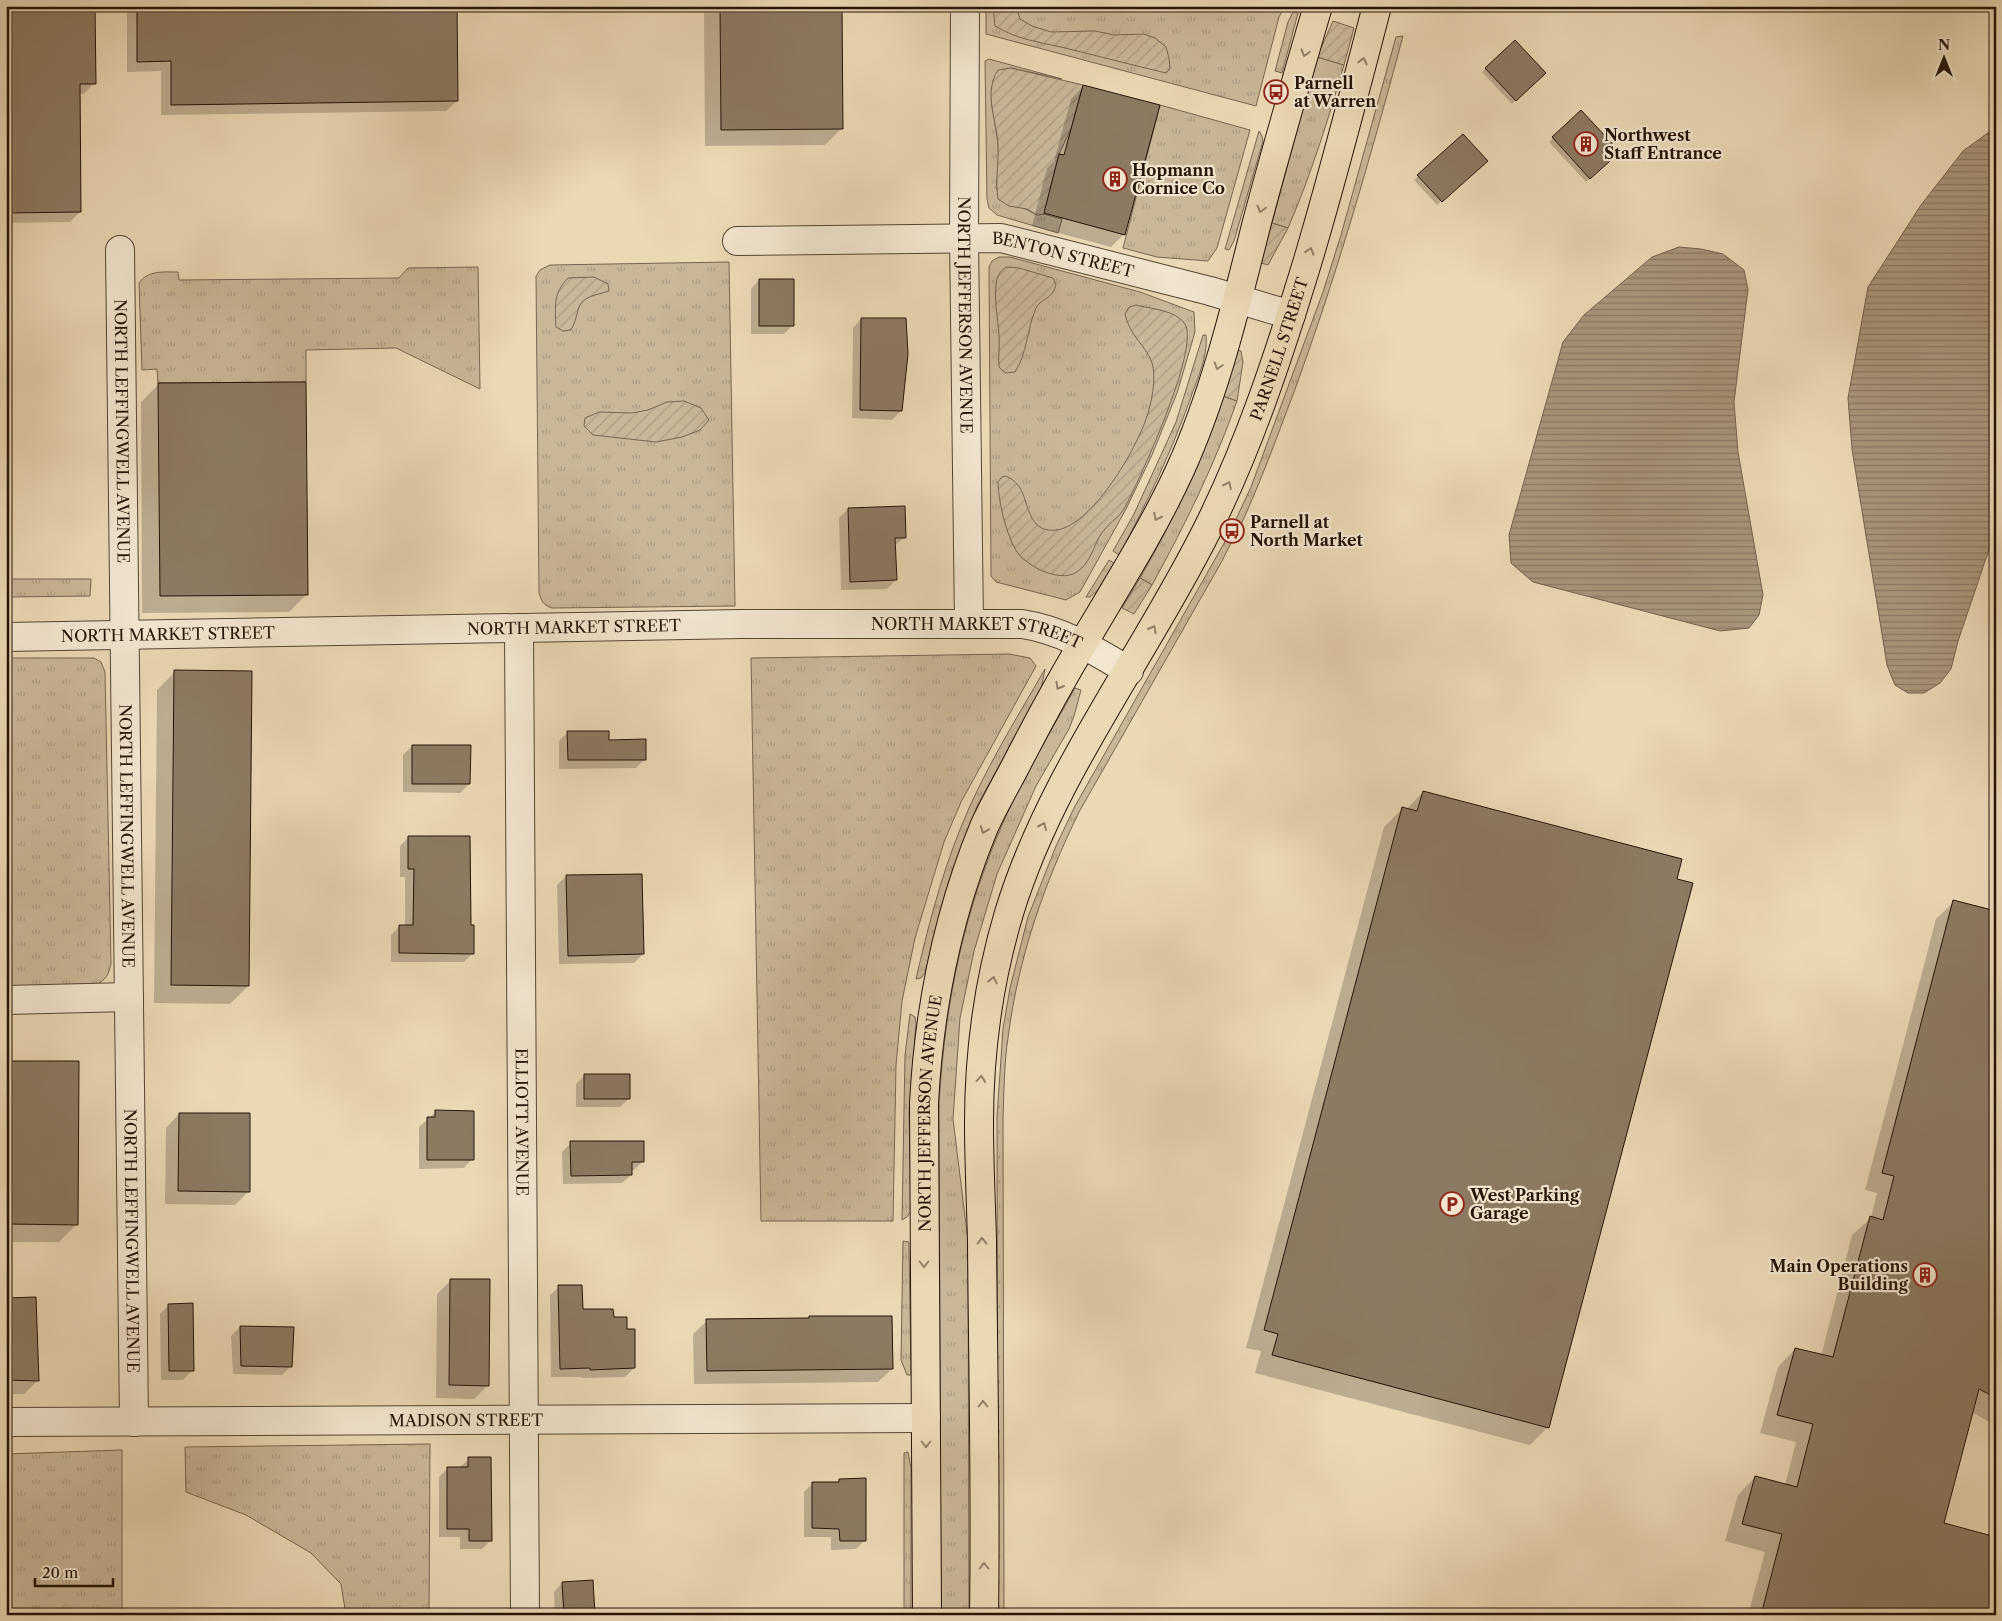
<svg xmlns="http://www.w3.org/2000/svg" width="2002" height="1621" font-family="'Libre Caslon Text',serif">
  <defs>
    <pattern id="grass-tufts" width="24" height="20" patternUnits="userSpaceOnUse" patternTransform="scale(1.25)"><rect width="24" height="20" fill="#c9b798"/><path d="M3 7l-1-3M5 7V3M7 7l1-3M15 17l-1-3M17 17v-4M19 17l1-3" fill="none" stroke="#ac9c82"/></pattern>
    <pattern id="garden-furrows" width="10" height="10" patternUnits="userSpaceOnUse" patternTransform="scale(1.25)"><rect width="10" height="10" fill="#c9b798"/><path d="M-1 1l2-2M0 10L10 0M9 11l2-2" fill="none" stroke="#ac9c82"/></pattern>
    <pattern id="water-rules" width="6" height="5" patternUnits="userSpaceOnUse" patternTransform="scale(1.25)"><rect width="6" height="5" fill="#a8957a"/><path d="M0 2.5h6" fill="none" stroke="#897862"/></pattern>
  </defs>
  <rect width="100%" height="100%" fill="#ebd8b5"/>
  <filter id="stains"><feTurbulence type="fractalNoise" baseFrequency=".004" numOctaves="4"/><feColorMatrix values="0 0 0 0 .2 0 0 0 0 .09 0 0 0 0 .02 0 0 0 .5 -.17"/></filter>
  <radialGradient id="worn" r=".72"><stop offset=".6" stop-color="#630" stop-opacity="0"/><stop offset="1" stop-color="#630" stop-opacity=".3"/></radialGradient>
  <path fill="url(#grass-tufts)" stroke="#776650" d="M986 6H1285L1279 17 1256 106 986 34Z
    M1293 12 1298 13 1282 73 1275 71 1288 22Z
    M1403 36C1371 156 1337 275 1294 392 1276 439 1259 487 1237 533L1231 530 1251 487 1323 292 1341 235 1396 37Z
    M1317 57 1344 65C1328 120 1311 175 1288 228L1272 223Z
    M989 59 1062 79 1011 68 991 99 998 143 999 166 996 188 1009 206 1021 207 1037 215 1044 214 1062 219 1058 233 997 215 989 208 987 199 985 61Z
    M1160 105 1250 130 1217 248 1208 261 1157 257 1123 248Z
    M1259 131 1262 136 1263 141 1234 241 1229 250 1225 249Z
    M999 257H1010L1140 292 1194 312 1195 332 1177 393 1152 455 1126 509 1080 592 1066 600 996 582 991 576 989 267 992 261Z
    M729 262 735 606 552 608C543 605 541 601 539 592L536 276 540 270 550 265Z
    M478 267 480 389 396 348 306 350V382L158 383 157 369 142 370 139 283C148 270 164 272 178 272L179 280 399 278 408 268Z
    M1203 335H1206C1208 355 1199 375 1192 394 1172 451 1147 503 1119 555L1113 551 1134 514 1176 422Z
    M1223 396 1237 401C1214 466 1185 525 1152 585L1140 578C1174 519 1202 460 1223 396Z
    M1227 538 1232 541 1222 561 1079 812C1044 884 1018 958 1008 1038 1004 1064 1004 1092 1003 1118L1004 1615H998L997 1117 1003 1029 1010 988 1028 917 1056 846 1075 806Z
    M1109 560 1114 563 1099 589 1090 597H1086Z
    M6 579H91L90 596 6 597Z
    M1009 654 1030 658 1036 666 961 802 944 842 915 938 902 1001 896 1065 893 1221H761L751 658Z
    M6 658H94L101 662 105 672 111 963C109 975 106 980 94 986L6 987Z
    M1045 669 1041 689 977 806 949 881 925 973 921 978 916 979C928 927 941 876 961 827 983 772 1015 721 1045 669Z
    M1075 688 1081 690 1074 716 1069 729 1036 786 997 874 974 951 960 1018 953 1119 968 1241 969 1615H941L939 1104C945 1002 964 908 1007 814 1026 771 1052 730 1075 688Z
    M910 1014 915 1017 916 1023 909 1113 911 1211 907 1217 902 1220 905 1055Z
    M903 1241 909 1242V1246L911 1375H907L901 1360Z
    M430 1444 429 1615H346L341 1584 311 1553 246 1515 186 1492 185 1447Z
    M122 1450V1615H6V1454Z
    M908 1452 911 1468V1611L909 1615H904V1453Z"/>
  <path fill="url(#garden-furrows)" stroke="#776650" d="M993 6H1016L1020 19 1032 26 1051 32 1095 31 1114 35 1144 34 1155 38 1166 47 1169 58 1170 69 1166 73C1132 65 1098 56 1065 48 1040 42 1018 40 995 26Z
    M1333 21 1354 28 1344 65 1317 57Z
    M1011 68 1083 85 1071 129 1059 154 1044 214 1037 215 1027 209 1009 206 998 199C995 181 999 163 998 145 997 121 983 93 998 70Z
    M1272 223 1288 228 1268 265 1261 263Z
    M1006 267 1019 268 1053 278 1056 285C1052 300 1041 298 1036 308 1027 329 1027 354 1015 372L1005 373 999 367C998 356 1000 346 999 335 998 318 993 297 997 279 998 274 1002 270 1006 267Z
    M594 277 608 284 609 291C597 295 581 296 578 310 576 317 575 323 571 330L563 331 556 327C555 305 553 294 568 278Z
    M1136 305C1151 309 1176 310 1185 324 1200 349 1139 481 1124 509 1118 519 1107 524 1101 534 1092 549 1089 569 1070 575 1058 578 1040 571 1030 564 1028 562 1024 560 1021 557 1008 544 998 501 998 482L1002 477 1006 476C1012 479 1016 482 1020 488 1028 501 1028 527 1048 530 1086 537 1136 450 1146 419 1151 406 1157 377 1152 363 1146 345 1130 337 1125 314L1129 307Z
    M1237 350 1241 351 1243 362 1237 401 1223 396Z
    M684 401 701 408 709 420 700 430 682 437 656 442 593 435 584 426 585 418 599 412 632 413 648 410 667 402Z
    M1140 578 1152 585 1134 614 1122 608Z"/>
  <path fill="url(#water-rules)" stroke="#74614c" d="M1996 127V529L1958 641 1951 669 1940 683 1924 693H1908L1895 685 1887 665 1852 449 1848 398 1868 287 1921 205 1963 151Z
    M1679 247 1701 249 1723 254 1744 270 1748 289 1734 402 1738 452 1763 595 1759 615 1749 628 1720 631 1533 582 1511 563 1509 535 1563 342 1584 315 1652 257Z"/>
  <path fill="#0003" d="M6 6 94 83 84 94H79L80 212 70 222 6 223Z
    M127 6H456L457 101 446 111 161 115V71L127 72Z
    M704 6H841L842 128 825 145 705 146Z
    M1515 41 1545 73 1512 104 1482 72Z
    M1084 86 1124 234 1111 247 1032 226 1047 168 1054 161 1071 99Z
    M1581 112 1618 152 1586 182 1549 142Z
    M1463 136 1482 165 1437 205 1414 180Z
    M759 280 793 325 784 334H751V289Z
    M861 319 901 411 892 420 852 418 853 328Z
    M159 384 307 594 289 612 142 613 141 402Z
    M848 509 905 537 894 546 896 580 887 589 841 590 839 518Z
    M175 672 248 986 230 1004 154 1003 157 690Z
    M568 732 608 741 645 759 636 768 559 769V741Z
    M412 746 469 784 460 793 403 792V755Z
    M1423 792 1548 1427 1530 1445 1255 1373 1261 1351 1246 1348 1384 827 1402 809 1406 810Z
    M409 837 470 926 473 953 464 962H391V935L400 926H405V877H400V846Z
    M566 876 643 954 634 963 559 964 557 885Z
    M1954 902 1996 912V1426L1972 1412 1943 1524 1996 1615H1748L1765 1552 1725 1541 1738 1495 1755 1477 1785 1485 1796 1442 1760 1433 1778 1367 1795 1349 1821 1356 1852 1235 1871 1218 1877 1193 1865 1190 1936 919Z
    M10 1062 77 1224 59 1242H6V1065Z
    M585 1075 629 1098 620 1107H576V1084Z
    M436 1112 472 1159 464 1168 419 1169V1127Z
    M179 1114 249 1191 235 1205 165 1204 166 1128Z
    M571 1143 642 1162 634 1170H631V1175L622 1183 563 1184 562 1152Z
    M451 1280 488 1385 474 1399 436 1398 437 1294Z
    M559 1287 581 1310 613 1319 626 1330 634 1368 625 1377 582 1378V1377H551L550 1295Z
    M6 1299 38 1380 24 1394H6Z
    M169 1305 192 1371 183 1380H161L160 1314Z
    M707 1321 892 1369 878 1382 694 1384 693 1334Z
    M240 1327 291 1366 282 1375 233 1374 231 1336Z
    M469 1459 491 1540 482 1549H460V1537H439V1477L448 1468H459Z
    M839 1480 865 1540 856 1549 831 1550V1537H804V1492L813 1483H836Z
    M562 1583 594 1615H555L554 1592Z"/>
  <path fill="#8c7a62" stroke="#251408" d="M6 6H95L96 84H80L81 212 6 213Z
    M137 6H457L458 101 171 105V61L137 62Z
    M720 6H842L843 129 721 130Z
    M1515 40 1546 73 1516 101 1485 68Z
    M1083 85 1160 105 1125 235 1044 213 1059 154 1064 155Z
    M1581 110 1620 152 1590 179 1552 137Z
    M1463 134 1488 161 1442 202 1417 175Z
    M759 279H794V326H759Z
    M861 318H906L908 354 902 411 860 410Z
    M306 382 308 595 160 596 158 383Z
    M905 506 906 538H895L897 580 850 582 848 508Z
    M174 670 252 671 249 986 171 985Z
    M567 731H609V740L646 739V760H568Z
    M412 745H471L470 784H412Z
    M1423 791 1682 859 1677 879 1693 883 1549 1428 1272 1355 1278 1334 1264 1330 1402 807 1417 811Z
    M408 836H470L471 925H474V954L399 953V925H413L414 869H408Z
    M642 874 644 954 568 956 566 875Z
    M1953 900 1996 911V1398L1979 1389 1944 1523 1996 1537V1615H1761L1782 1534 1742 1524 1755 1476 1797 1487 1813 1424 1777 1415 1795 1348 1833 1357 1870 1216 1883 1220 1894 1176 1882 1173Z
    M9 1061H79L78 1225 8 1224Z
    M584 1074H630V1099H584Z
    M435 1110 474 1111V1160H427V1117H435Z
    M179 1113H250V1192L178 1191Z
    M570 1141H644V1162H632V1175L571 1176Z
    M450 1279H490L489 1386 449 1385Z
    M558 1285H582L583 1309H613L614 1317H627V1329H635V1368L590 1370V1368L560 1369Z
    M36 1297 39 1381 6 1380V1298Z
    M193 1303 194 1371H169L168 1304Z
    M809 1316H892L893 1369 707 1371 706 1319 809 1318Z
    M240 1326 294 1327 292 1367 241 1366Z
    M468 1457H491L492 1541H469V1529H447V1467H468Z
    M866 1478V1541H840L839 1529 812 1528V1482H839V1479Z
    M593 1580 595 1615H564L562 1582Z"/>
  <g fill="none" stroke-linecap="round" stroke-linejoin="round">
    <g stroke="#564533" stroke-width="30">
      <g id="street">
        <path id="s1" d="M965 6 964 238 969 624"/>
        <path id="s2" d="M737 241 1001 238 1210 291 1291 315"/>
        <path id="s3" d="M120 250 134 1422"/>
        <path id="s4" d="M519 628 525 1615"/>
        <path id="s5" d="M6 637 742 624H1022C1062 630 1094 650 1129 671"/>
        <path d="M6 1000 129 997"/>
        <path id="s6" d="M6 1422 926 1418"/>
      </g>
    </g>
    <g stroke="#251408" stroke-width="30">
      <g id="primary">
        <path id="s7" d="M927 1615 924 1103C929 1010 948 914 984 827 993 807 1004 788 1014 769 1036 726 1060 682 1085 640 1118 584 1153 529 1180 470 1216 391 1236 305 1257 222 1276 150 1297 78 1318 6"/>
        <path id="s8" d="M984 1615C986 1490 983 1366 982 1241 981 1202 979 1162 979 1123 979 1053 989 980 1009 913 1051 775 1143 658 1207 530 1250 444 1280 352 1308 260 1333 176 1355 91 1377 6"/>
      </g>
    </g>
    <use href="#street" stroke="#f2e6cf" stroke-width="28"/>
    <use href="#primary" stroke="#ebd8b5" stroke-width="28"/>
  </g>
  <defs><path id="oneway-chevron" d="M-2-3.5L2.5 0L-2 3.5" fill="none" stroke-width="1.6" stroke-linecap="round" stroke-linejoin="round" transform="scale(1.25)"/></defs>
  <g stroke="#928067">
    <use href="#oneway-chevron" transform="translate(1305 53) rotate(106)"/>
    <use href="#oneway-chevron" transform="translate(1363 61) rotate(-76)"/>
    <use href="#oneway-chevron" transform="translate(1261 209) rotate(105)"/>
    <use href="#oneway-chevron" transform="translate(1310 251) rotate(-73)"/>
    <use href="#oneway-chevron" transform="translate(1218 366) rotate(108)"/>
    <use href="#oneway-chevron" transform="translate(1228 485) rotate(-65)"/>
    <use href="#oneway-chevron" transform="translate(1157 517) rotate(117)"/>
    <use href="#oneway-chevron" transform="translate(1153 629) rotate(-60)"/>
    <use href="#oneway-chevron" transform="translate(1059 686) rotate(120)"/>
    <use href="#oneway-chevron" transform="translate(1043 826) rotate(-66)"/>
    <use href="#oneway-chevron" transform="translate(984 830) rotate(112)"/>
    <use href="#oneway-chevron" transform="translate(993 980) rotate(-78)"/>
    <use href="#oneway-chevron" transform="translate(981 1079) rotate(-85)"/>
    <use href="#oneway-chevron" transform="translate(982 1241) rotate(-91)"/>
    <use href="#oneway-chevron" transform="translate(924 1264) rotate(90)"/>
    <use href="#oneway-chevron" transform="translate(983 1404) rotate(-90)"/>
    <use href="#oneway-chevron" transform="translate(926 1444) rotate(90)"/>
    <use href="#oneway-chevron" transform="translate(984 1566) rotate(-90)"/>
  </g>
  <defs>
    <g id="bus-ring" transform="scale(1.25)"><circle r="9.5" fill="#f2e6cf" stroke="#8f2418" stroke-width="1.5"/><path d="M-5-6H5V4H4V6H2V4H-2V6H-4V4H-5ZM-3.5-4V0h7V-4ZM-3.5 1.2v1.5H-2V1.2ZM2 1.2v1.5H3.5V1.2Z" fill="#8f2418"/></g>
    <g id="building-ring" transform="scale(1.25)"><circle r="9.5" fill="#f2e6cf" stroke="#8f2418" stroke-width="1.5"/><path d="M-4-6H4V6H1V3H-1V6H-4ZM-2.5-4.3h1.7v1.8h-1.7ZM.8-4.3h1.7v1.8H.8ZM-2.5-1h1.7V.8h-1.7ZM.8-1h1.7V.8H.8Z" fill="#8f2418"/></g>
    <g id="parking-ring" transform="scale(1.25)"><circle r="9.5" fill="#f2e6cf" stroke="#8f2418" stroke-width="1.5"/><path d="M-3.5-5.5H1a3.5 3.5 0 0 1 0 7H-1V5.5H-3.5ZM-1-3.4V-.6H.8a1.4 1.4 0 0 0 0-2.8Z" fill="#8f2418"/></g>
  </defs>
  <g fill-rule="evenodd">
    <use href="#bus-ring" x="1276" y="92"/>
    <use href="#building-ring" x="1586" y="144"/>
    <use href="#building-ring" x="1115" y="179"/>
    <use href="#bus-ring" x="1232" y="531"/>
    <use href="#parking-ring" x="1452" y="1204"/>
    <use href="#building-ring" x="1925" y="1275"/>
  </g>
  <g text-anchor="middle" stroke-width="4.5" stroke-linejoin="round" paint-order="stroke">
    <g font-size="16" font-weight="bold" fill="#251408" stroke="#f2e6cf" text-anchor="start">
      <text x="1294" y="89">Parnell<tspan x="1294" dy="18">at Warren</tspan></text>
      <text x="1604" y="141">Northwest<tspan x="1604" dy="18">Staff Entrance</tspan></text>
      <text x="1132" y="176">Hopmann<tspan x="1132" dy="18">Cornice Co</tspan></text>
      <text x="1250" y="528">Parnell at<tspan x="1250" dy="18">North Market</tspan></text>
      <text x="1470" y="1201">West Parking<tspan x="1470" dy="18">Garage</tspan></text>
      <text x="1908" y="1272" text-anchor="end">Main Operations<tspan x="1908" dy="18">Building</tspan></text>
    </g>
    <g font-size="16" fill="#251408" stroke="#f2e6cf">
      <text dy="6" stroke="none"><textPath href="#s2" startOffset="328">BENTON STREET</textPath></text>
      <text dy="6" stroke="none"><textPath href="#s1" startOffset="309">NORTH JEFFERSON AVENUE</textPath></text>
      <text dy="6" stroke="none"><textPath href="#s8" startOffset="1332">PARNELL STREET</textPath></text>
      <text dy="6" stroke="none"><textPath href="#s3" startOffset="181">NORTH LEFFINGWELL AVENUE</textPath></text>
      <text dy="6" stroke="none"><textPath href="#s5" startOffset="568">NORTH MARKET STREET</textPath></text>
      <text dy="6" stroke="none"><textPath href="#s5" startOffset="162">NORTH MARKET STREET</textPath></text>
      <text dy="6" stroke="none"><textPath href="#s5" startOffset="972">NORTH MARKET STREET</textPath></text>
      <text dy="6" stroke="none"><textPath href="#s3" startOffset="586">NORTH LEFFINGWELL AVENUE</textPath></text>
      <text dy="6" stroke="none"><textPath href="#s7" startOffset="502">NORTH JEFFERSON AVENUE</textPath></text>
      <text dy="6" stroke="none"><textPath href="#s4" startOffset="494">ELLIOTT AVENUE</textPath></text>
      <text dy="6" stroke="none"><textPath href="#s3" startOffset="991">NORTH LEFFINGWELL AVENUE</textPath></text>
      <text dy="6" stroke="none"><textPath href="#s6" startOffset="460">MADISON STREET</textPath></text>
    </g>
  </g>
  <rect width="2002" height="1621" fill="none" stroke="#ebd8b5" stroke-width="25"/>
  <rect x="8" y="8" width="1987" height="1606" fill="none" stroke="#251408" stroke-width="2.5"/>
  <rect x="12" y="12" width="1977" height="1596" fill="none" stroke="#251408"/>
  <g transform="translate(1944 58)" stroke="#f2e6cf" stroke-width="4" paint-order="stroke">
  <path d="M0-4L9 19L0 12L-9 19Z" fill="#251408"/>
  <text y="-8" font-size="14" font-weight="bold" text-anchor="middle" fill="#251408">N</text>
  </g>
  <path d="M35 1578v8h78v-8" fill="none" stroke="#251408" stroke-width="2.5"/>
  <text x="42" y="1578" font-size="15" fill="#251408" stroke="#f2e6cf" stroke-width="4" paint-order="stroke">20 m</text>
  <rect width="100%" height="100%" filter="url(#stains)"/>
  <rect width="100%" height="100%" fill="url(#worn)"/>
</svg>
